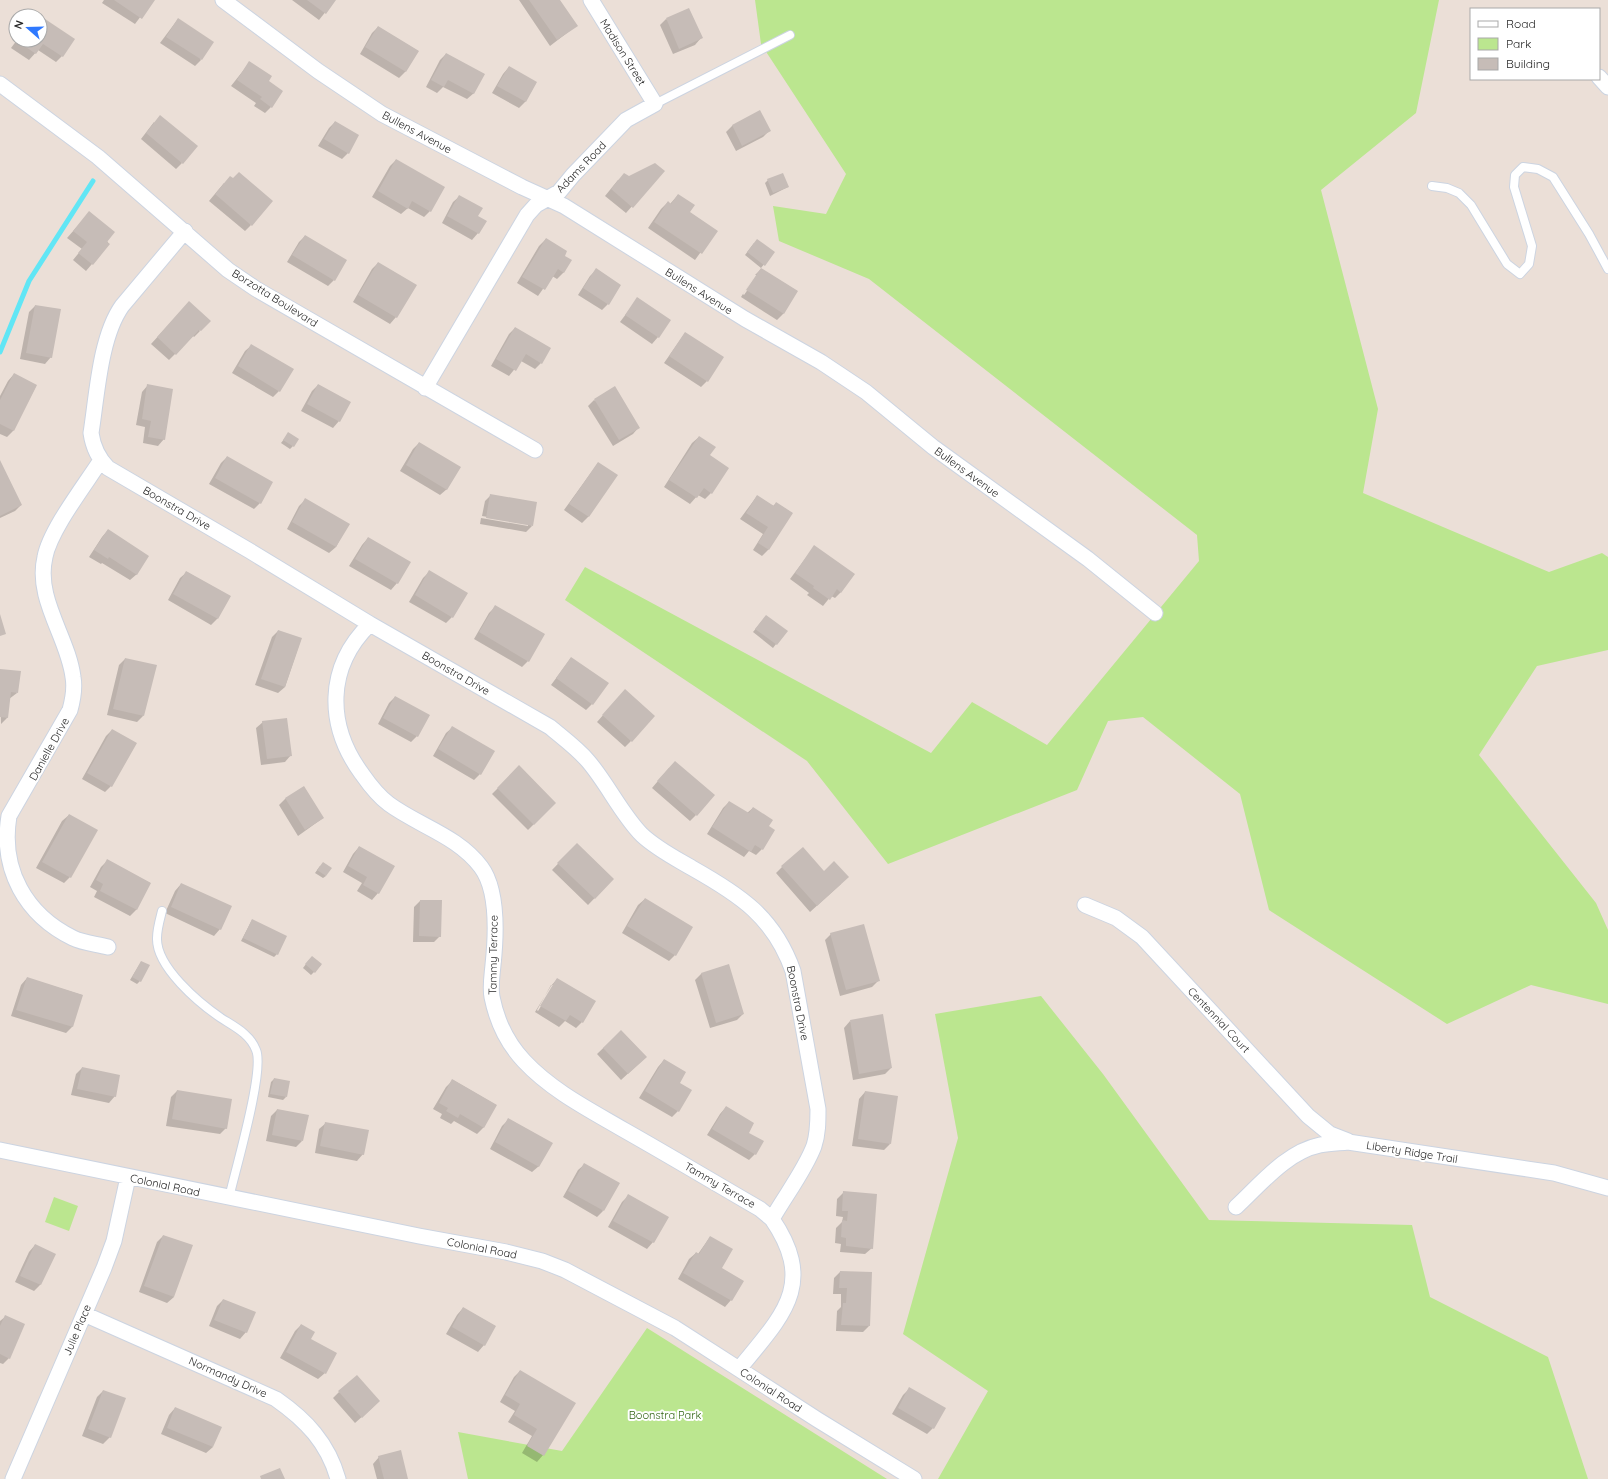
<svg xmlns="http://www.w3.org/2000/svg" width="1608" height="1479" font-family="Quicksand,sans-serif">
  <rect width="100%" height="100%" fill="#ebdfd7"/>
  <path fill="#bbe68f" d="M755 0H1439L1416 113 1321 190 1378 409 1363 493 1549 572 1602 553 1608 557V650L1537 666 1479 755 1596 903 1608 930V1004L1531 985 1447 1024 1269 910 1240 794 1143 717 1108 721 1077 790 888 864 807 761 565 600 585 567 931 753 972 702 1047 745 1199 561 1197 535 869 279 779 241 773 206 826 214 846 174 761 44Z
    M1041 996 1103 1074 1209 1220 1412 1225 1430 1297 1548 1357 1588 1479H938L988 1391 903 1334 958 1138 935 1014Z
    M54 1197 78 1206 69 1231 45 1222Z
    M647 1328 887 1479H468L458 1432 562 1451Z"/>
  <path fill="#0003" fill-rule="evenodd" d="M104 0H153L135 24 102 3Z
    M292 0H335L319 20Z
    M519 0H559L576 26 550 46Z
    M40 17 62 56 56 62 38 50 29 60 11 48 17 40H40Z
    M178 19 201 60 195 66 160 43Z
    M666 19 701 38 695 45 673 54 660 25Z
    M378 27 418 51 405 72 399 78 360 54 372 33Z
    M446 54 474 93 467 99 443 87 437 93 426 87 440 60Z
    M250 62 267 82 271 107 265 113 254 106 256 103 231 86Z
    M509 67 536 83 525 102 519 108 492 93 503 74Z
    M760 112 769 131 763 137 736 151 726 132 732 126Z
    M154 122 182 163 176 169 141 139Z
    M335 122 348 153 342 159 318 146 329 128Z
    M396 160 430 211 424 217 408 208 401 214 372 197 390 166Z
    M663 171 626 213 605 196 618 180Z
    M768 180 788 187 770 196 765 183Z
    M224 183 251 225 245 231 209 201Z
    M678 195 689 212 716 231 695 260 648 228 661 209 668 202 670 204Z
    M460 196 477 217 478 233 472 240 442 223 453 202Z
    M89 213 109 244 86 271 73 260 82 249 67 238Z
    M305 236 334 280 328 286 287 262 299 242Z
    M546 239 564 272 557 279 552 276 538 296 517 283 539 246Z
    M754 243 774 252 761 268 745 255Z
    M378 263 396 317 390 324 353 302 372 269Z
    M761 269 797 291 783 314 777 320 741 297 755 275 743 294 744 295 758 275H755Z
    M596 270 608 304 602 310 578 295 590 276Z
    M638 298 658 337 652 344 620 322Z
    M35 306 51 357 45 364 20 359 29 312Z
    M183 309 200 331 194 337 193 336 169 360 151 344Z
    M515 328 541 363 535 369 521 361 509 376 491 366 509 334Z
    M685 333 707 381 701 387 664 363Z
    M252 345 279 391 273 397 232 373 245 351Z
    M14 374 36 386 13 431 7 437 0 434V396L8 381Z
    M148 385 164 439 158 446 143 443 145 427 136 425 142 392Z
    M318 385 339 421 333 428 301 411 312 391Z
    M594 400 639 427 633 434 613 446 588 406Z
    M288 434 293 446 290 449 281 443Z
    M699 437 709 456 711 493 705 499 698 495 690 504 664 487 692 443Z
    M419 443 447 489 440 495 400 471 413 449Z
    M227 457 260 503 254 509 209 484 221 463Z
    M0 462 21 505 15 511 0 518Z
    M598 463 616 476 588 517 582 523 564 510Z
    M491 495 532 526 526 532 480 524 481 518 528 526V524L482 516 485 501Z
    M757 496 773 506 776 503 792 513 768 550 762 556 753 550 763 534 740 519Z
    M305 500 348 524 336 547 329 553 287 529 299 506Z
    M108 530 137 574 130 580 102 563 101 564 89 557 102 537Z
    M368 538 397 583 391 590 349 566 362 545Z
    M814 547 841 592 835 598 831 596 823 606 807 595 809 593 790 579Z
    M187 572 229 597 217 619 211 625 168 600 180 578Z
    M429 572 452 617 446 623 409 602 423 578Z
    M495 607 528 661 522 667 474 639 489 613Z
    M766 616 786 631 773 648 753 632Z
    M278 631 301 639 285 687 278 693 255 685 272 637Z
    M571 658 592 704 586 710 551 685Z
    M125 659 143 716 137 722 107 715 119 665Z
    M0 670 17 693 9 699 7 718 1 724Z
    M395 697 417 736 411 742 378 724 389 703Z
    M619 697 631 741 625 747 597 722Z
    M263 722 291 755 285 762 261 765 256 728Z
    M453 727 480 774 474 780 433 756 446 733Z
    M112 730 111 786 105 792 82 779 106 736Z
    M519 767 555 803 528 830 492 794Z
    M669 768 696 815 690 821 652 788Z
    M304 787 323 818 298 836 279 805 285 799Z
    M729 802 747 813 753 808 762 849 756 855 749 851 744 857 707 834 723 808Z
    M69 815 70 877 64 883 36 868 62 821Z
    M577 844 613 879 588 905 552 870Z
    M359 847 378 893 372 900 357 891 362 883 343 872 353 854Z
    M107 861 150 883 136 910 130 916 94 897 97 891 90 887 101 867Z
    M320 866 326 876 323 878 315 873Z
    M782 867 824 872 841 884 810 912 776 873Z
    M181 884 220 929 214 936 165 913 175 891Z
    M645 899 675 955 669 961 622 933 638 905Z
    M420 901 440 936 434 942H413L414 907Z
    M252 920 277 954 274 957 241 941Z
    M831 934 879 980 872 987 840 996 825 940Z
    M309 960 321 965 311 975 303 968Z
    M141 962 140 981 137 984 130 980Z
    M728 965 743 1014 737 1020 710 1028 695 980 701 974Z
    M27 978 82 995 72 1027 66 1033 11 1016 21 985Z
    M557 979 582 1022 576 1028 565 1021 559 1027 535 1012 551 986ZM551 985H554L538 1011 537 1010Z
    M850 1021 891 1068 885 1074 853 1080 844 1028Z
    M621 1031 646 1057 621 1080 597 1054Z
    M664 1060 678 1083V1111L672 1117 639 1098 658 1067Z
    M82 1068 115 1096 109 1103 71 1095 76 1074Z
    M274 1079 286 1097 283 1100 268 1097 271 1082Z
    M453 1080 496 1105 483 1128 477 1134 454 1121 451 1124 440 1118 442 1114 433 1109 446 1087Z
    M177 1091 226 1128 220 1134 166 1126 171 1097Z
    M865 1092 890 1144 884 1150 852 1146 859 1099Z
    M726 1107 747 1133 755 1154 749 1160 707 1135 720 1114Z
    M277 1110 302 1141 296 1147 266 1141 271 1116Z
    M509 1119 539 1166 532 1172 490 1149 502 1126Z
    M326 1123 363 1154 357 1161 315 1153 319 1129Z
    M585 1164 603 1211 597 1217 563 1197 578 1170Z
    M844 1192 872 1248 865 1254 840 1252 841 1244 835 1243 836 1228 842 1222 843 1217 836 1216 837 1199Z
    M628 1196 653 1242 647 1249 608 1227 622 1202Z
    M163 1236 174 1297 167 1303 139 1292 157 1242Z
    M710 1237 731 1300 725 1307 678 1279 689 1259 696 1253 698 1254Z
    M35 1245 54 1254 40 1285 34 1291 15 1282 29 1252Z
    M840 1272 869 1326 863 1332 836 1331 837 1311 841 1307V1294H833L834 1278Z
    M223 1300 246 1332 240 1339 209 1326 217 1306Z
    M463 1308 495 1326 484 1345 478 1352 446 1334 457 1315Z
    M5 1317 9 1358 3 1364 0 1363V1321Z
    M301 1325 325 1373 318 1379 280 1358 295 1331Z
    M520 1371 574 1403 543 1455 537 1462 522 1453 532 1436 508 1422 515 1411 500 1402 514 1377Z
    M910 1388 933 1428 927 1434 892 1414 903 1395Z
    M103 1391 110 1437 103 1444 82 1436 97 1397Z
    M339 1392 373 1407 355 1423 333 1398Z
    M175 1408 213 1447 206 1453 161 1434 169 1415Z
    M379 1457 407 1479H377L373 1464Z"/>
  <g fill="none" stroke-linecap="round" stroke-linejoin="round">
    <path stroke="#61e6f5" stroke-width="5" d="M0 352 29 281 93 181"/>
  </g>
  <path fill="#c6bcb7" d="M114 0H155L142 19Z
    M307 0H336L326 14Z
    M529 0H560L578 26 557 40Z
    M689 8 703 38 679 49 666 18Z
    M36 13 75 39 63 57 43 44 36 54 17 41 40 40V16H34Z
    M178 18 214 42 202 60 166 37Z
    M378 26 419 51 406 72 365 47Z
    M446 53 485 74 474 94 448 80 444 87 431 80Z
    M249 61 272 76 269 81 283 91 272 108 260 99 262 97 237 80Z
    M509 66 537 82 526 102 497 86Z
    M760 110 771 131 742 146 732 125Z
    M160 115 198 146 183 164 146 133Z
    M335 121 359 135 349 154 324 139Z
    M396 159 445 187 431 212 412 201 408 209 378 191Z
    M655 163 665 171 633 208 611 189 624 173 629 176Z
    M239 172 273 201 252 226 215 194 230 176 233 178Z
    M783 173 789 187 773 193 767 179Z
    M678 194 695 205 690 212 718 231 702 254 654 222 668 201 671 204Z
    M459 195 483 208 478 216 487 221 479 234 447 216Z
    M89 211 115 232 107 242 110 244 93 265 78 253 87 242 73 231Z
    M305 235 347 260 335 281 292 255Z
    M546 238 567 251 565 256 572 260 564 273 558 269 545 290 522 277Z
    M757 239 775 252 765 266 747 252Z
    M378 262 417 285 397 318 358 295Z
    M596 268 621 285 609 305 583 288Z
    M761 268 798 291 784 314 746 290Z
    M637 297 671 320 659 338 625 315Z
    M189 301 211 321 201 331 199 330 176 355 157 337Z
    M35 305 61 309 52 358 26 353Z
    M515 327 551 348 542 364 526 354 516 371 496 359Z
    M685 332 724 357 708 382 669 356Z
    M251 344 294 369 280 392 238 366Z
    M14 373 37 385 14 431 0 424V400Z
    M147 384 173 389 165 440 148 437 151 421 142 419Z
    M318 384 351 402 340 422 307 404Z
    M615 386 640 428 619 440 594 399Z
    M288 432 299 439 294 447 283 440Z
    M699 436 716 447 710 455 729 468 712 494 704 488 697 498 669 480Z
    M419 442 461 467 447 490 406 465Z
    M227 456 273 482 261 504 215 478Z
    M0 460 22 505 0 516Z
    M598 462 618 475 589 517 569 504Z
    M490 494 537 502 533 526 486 518Z
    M757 495 774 506 776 502 793 513 769 550 758 543 768 527 746 513Z
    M305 498 350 524 336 547 292 522Z
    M108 529 149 556 137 575 109 557 108 559 94 550Z
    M368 537 411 562 398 584 355 559Z
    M814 545 855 574 841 593 837 589 830 600 813 588 814 586 795 573Z
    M429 570 468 593 453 618 415 595Z
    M186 571 231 596 218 619 173 594Z
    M495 605 545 634 529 662 479 632Z
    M0 614 6 634 0 636Z
    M766 615 788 631 777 645 755 629Z
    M278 630 302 638 285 687 261 679Z
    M571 657 609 683 593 705 556 678Z
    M125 658 157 665 144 716 113 709Z
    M0 669 21 671 18 693 11 692 8 718 0 717Z
    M625 689 655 716 632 742 602 715Z
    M395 696 430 715 418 737 383 718Z
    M287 718 292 756 267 759 262 721Z
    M452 726 495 751 481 775 438 749Z
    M112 729 137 743 112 787 87 773Z
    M675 761 715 795 697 816 657 781Z
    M519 765 556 803 534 825 497 788Z
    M304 786 324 818 305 830 285 798Z
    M729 801 749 813 753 807 773 820 769 826 775 830 763 850 755 845 751 852 712 827Z
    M69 814 98 830 71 878 42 862Z
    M577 843 614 879 595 899 557 863Z
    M359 846 395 866 379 894 363 885 367 877 348 866Z
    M803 847 824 871 834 861 849 877 817 906 781 866Z
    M107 859 151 883 137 910 100 891 103 884 96 880Z
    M323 862 332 868 326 876 317 870Z
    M181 883 232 906 221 930 171 907Z
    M645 898 693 927 676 956 627 926Z
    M420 900H442L441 937 419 936Z
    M252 919 287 936 278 955 243 938Z
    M864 924 880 981 846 990 830 933Z
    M312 956 322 964 315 973 305 964Z
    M141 961 150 965 141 982 132 977Z
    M729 964 744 1014 716 1023 701 973Z
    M27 977 83 995 73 1027 16 1010Z
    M557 978 596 1001 583 1023 570 1015 566 1021 540 1006Z
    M883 1014 892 1068 859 1074 850 1020Z
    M621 1030 647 1057 628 1074 603 1048Z
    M664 1059 686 1072 680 1083 692 1090 679 1112 645 1091Z
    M82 1067 120 1075 116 1097 77 1089Z
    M274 1078 290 1081 287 1097 270 1094Z
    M452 1079 497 1105 484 1128 460 1114 458 1118 446 1111 448 1108 439 1103Z
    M177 1090 232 1099 227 1129 172 1119Z
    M865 1091 898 1096 891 1144 858 1139Z
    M726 1106 754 1123 749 1133 764 1141 756 1155 712 1129Z
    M277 1109 309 1115 303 1141 272 1135Z
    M508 1118 553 1143 539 1167 495 1142Z
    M325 1122 369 1130 364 1155 320 1146Z
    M584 1163 620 1183 604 1211 568 1191Z
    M843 1191 877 1194 873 1249 846 1246V1238L841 1237 842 1220 847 1221 848 1211H842Z
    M628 1194 669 1217 654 1243 613 1221Z
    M163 1235 193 1245 174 1297 144 1286Z
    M710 1236 733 1249 722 1268 744 1281 732 1301 683 1273 696 1252 699 1254Z
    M35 1244 56 1254 41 1285 20 1276Z
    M840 1271 872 1272 870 1326 841 1325 843 1303H846L847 1288H839Z
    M223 1299 256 1312 247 1333 214 1320Z
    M463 1307 496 1326 485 1346 452 1327Z
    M5 1315 25 1324 10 1359 0 1354V1326Z
    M301 1324 315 1332 311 1339 337 1353 326 1374 286 1352Z
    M520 1370 576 1403 544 1456 527 1446 537 1429 514 1415 520 1404 505 1395Z
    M357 1375 380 1401 362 1418 338 1391Z
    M909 1387 946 1408 934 1429 898 1408Z
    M103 1390 126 1398 111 1438 88 1429Z
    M175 1407 222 1427 213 1447 167 1428Z
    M401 1450 408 1479H384L378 1456Z
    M280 1468 285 1479H261L260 1476Z"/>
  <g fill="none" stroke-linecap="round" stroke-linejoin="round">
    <g stroke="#ccd4e1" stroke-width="10">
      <path id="lane" d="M655 104 790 35
        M1432 186 1447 188 1459 193 1471 205 1507 264 1520 274 1529 264 1532 246 1514 187 1515 175 1523 167 1538 169 1553 177 1589 234 1608 269
        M162 911C160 919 157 929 157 938 156 967 199 1003 221 1018 235 1027 250 1034 256 1050 265 1070 235 1171 229 1198"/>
    </g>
    <g stroke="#ccd4e1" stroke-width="17">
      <path id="street" d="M223 0 318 71 382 114 522 187 564 206 745 319 821 362 866 392 933 447 1088 559 1155 613
        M1599 77 1608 87
        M0 84 98 157 228 270 256 289 535 450
        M185 231 122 306C100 337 97 395 91 433 93 447 98 458 108 468L250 551 370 624 550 727C563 738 577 748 588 761 607 783 622 815 642 835 657 849 675 858 692 868 740 895 774 917 793 971L818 1109C818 1122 818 1134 814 1146 805 1170 785 1196 772 1219 817 1285 782 1316 739 1369
        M425 388 527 215 536 205 559 192 573 175 626 120 655 104 591 0
        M101 460C85 485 50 530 45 557 35 599 68 637 73 677 75 688 73 699 70 710L9 816C0 870 26 915 73 938 83 943 97 944 108 947
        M370 624C326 667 326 725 362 774 369 784 378 796 389 804 419 826 458 836 481 867 499 891 496 937 493 965 492 976 490 987 492 997 497 1022 507 1043 524 1061 552 1091 590 1110 624 1130 670 1156 715 1183 760 1209L772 1219
        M1085 905 1116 918 1142 937 1308 1116 1330 1134 1348 1141
        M0 1150 419 1236 506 1252 542 1261 565 1270 675 1328 818 1420 914 1479
        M1236 1207C1260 1185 1286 1152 1320 1145 1330 1143 1339 1143 1348 1142L1554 1173 1608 1188
        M84 1314 276 1399C306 1420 328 1443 338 1479
        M13 1479 104 1268 114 1241 128 1177"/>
    </g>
    <use href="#lane" stroke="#fff" stroke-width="8"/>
    <use href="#street" stroke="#fff" stroke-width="15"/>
  </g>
  <g text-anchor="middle" stroke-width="4" stroke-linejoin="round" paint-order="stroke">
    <g font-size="11" fill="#272727" stroke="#fff">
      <text transform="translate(623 52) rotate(58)" y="4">Madison Street</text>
      <text transform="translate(417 132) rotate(28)" y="4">Bullens Avenue</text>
      <text transform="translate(581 167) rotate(-46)" y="4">Adams Road</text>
      <text transform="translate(699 291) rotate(32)" y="4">Bullens Avenue</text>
      <text transform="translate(275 298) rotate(32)" y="4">Borzotta Boulevard</text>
      <text transform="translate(967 472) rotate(36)" y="4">Bullens Avenue</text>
      <text transform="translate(177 508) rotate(30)" y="4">Boonstra Drive</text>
      <text transform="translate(456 673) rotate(30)" y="4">Boonstra Drive</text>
      <text transform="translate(49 749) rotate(-61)" y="4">Danielle Drive</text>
      <text transform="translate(493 955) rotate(-89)" y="4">Tammy Terrace</text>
      <text transform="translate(798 1003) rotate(79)" y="4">Boonstra Drive</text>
      <text transform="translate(1219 1020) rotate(47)" y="4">Centennial Court</text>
      <text transform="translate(1412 1152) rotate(9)" y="4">Liberty Ridge Trail</text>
      <text transform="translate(165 1185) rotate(12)" y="4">Colonial Road</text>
      <text transform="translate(720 1185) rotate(30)" y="4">Tammy Terrace</text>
      <text transform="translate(482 1248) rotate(11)" y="4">Colonial Road</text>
      <text transform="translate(77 1330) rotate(-67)" y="4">Julie Place</text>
      <text transform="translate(228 1377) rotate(24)" y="4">Normandy Drive</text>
      <text transform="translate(771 1390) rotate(33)" y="4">Colonial Road</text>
    </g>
    <g font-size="11" fill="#336615" stroke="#fff">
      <text x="665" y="1419">Boonstra Park</text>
    </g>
  </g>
  <rect x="1470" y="8" width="130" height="72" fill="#ffffff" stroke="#a9a9a9"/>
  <rect x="1478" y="21" width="20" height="6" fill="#ffffff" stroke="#a9a9a9"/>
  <text x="1506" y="28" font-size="12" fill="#272727">Road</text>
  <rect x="1478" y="38" width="20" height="12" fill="#bbe68f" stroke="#a9a9a9"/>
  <text x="1506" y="48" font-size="12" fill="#272727">Park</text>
  <rect x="1478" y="58" width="20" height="12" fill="#c6bcb7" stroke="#a9a9a9"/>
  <text x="1506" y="68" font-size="12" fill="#272727">Building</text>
  <g transform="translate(28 28) rotate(290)"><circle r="19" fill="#ffffff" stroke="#a9a9a9"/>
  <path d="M0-3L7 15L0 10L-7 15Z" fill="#2f79ff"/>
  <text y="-6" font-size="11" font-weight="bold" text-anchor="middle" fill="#272727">N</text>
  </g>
</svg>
